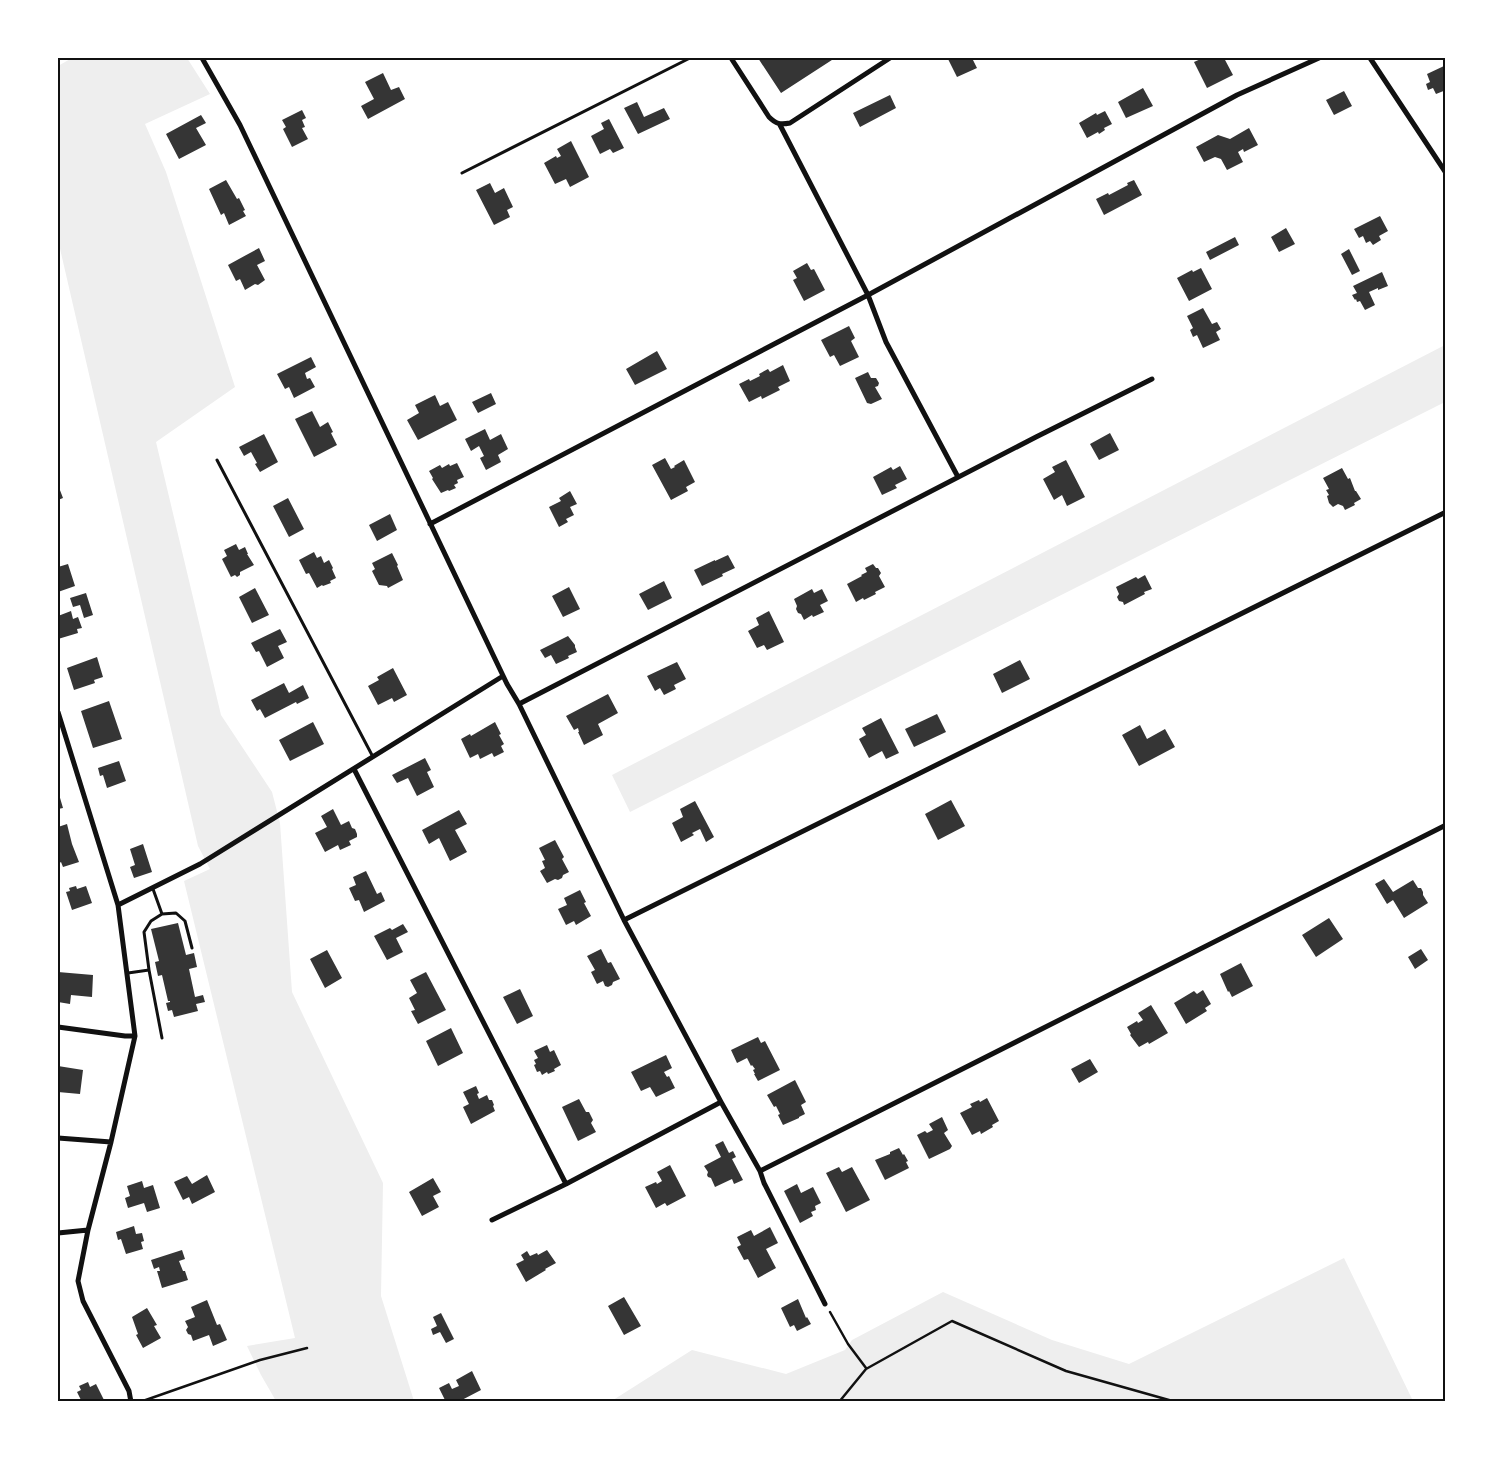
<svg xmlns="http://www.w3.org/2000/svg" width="1503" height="1459" font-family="Quicksand,sans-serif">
  <rect width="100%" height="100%" fill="#fff"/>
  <path fill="#eee" d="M72 58H187L210 94 145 124 166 172 235 387 156 442 221 715 272 792 280 823 292 992 383 1183 381 1296 414 1401H276L261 1375 247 1346 295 1338 184 881 210 869 198 846 58 240V66Z
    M1445 345V402L630 812 612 775Z
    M1344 1258 1413 1401 610 1402 692 1350 786 1374 845 1350 852 1340 943 1292 1052 1340 1129 1364Z"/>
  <path fill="#353535" d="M758 58H835L781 93Z
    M951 58H972L977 68 957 77 948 59Z
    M1203 58H1224L1233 75 1207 88 1194 62Z
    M1444 66 1446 90 1436 94 1433 88 1428 90 1426 84 1430 82 1427 74Z
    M383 73 391 90 399 87 405 99 368 119 361 106 374 99 365 82Z
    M1143 88 1153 106 1126 118 1118 102Z
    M1344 91 1352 106 1334 115 1326 100Z
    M890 95 896 108 860 127 853 113Z
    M637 102 644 117 664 108 670 119 638 134 624 108Z
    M302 110 306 118 302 120 305 127 302 128 308 139 292 147 283 129 286 127 282 120Z
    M1105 111 1112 124 1104 128 1105 130 1099 134 1098 132 1087 138 1079 123 1096 113 1097 115Z
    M201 115 206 123 196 128 206 145 179 159 166 134Z
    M609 119 624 148 613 153 610 149 600 154 591 136 604 129 601 123Z
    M1249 128 1258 145 1244 152 1243 149 1238 152 1243 162 1227 170 1221 159 1215 157 1204 162 1196 147 1218 135 1230 139Z
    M571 141 589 177 570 187 566 179 555 184 544 163 556 156 557 158 561 156 557 149Z
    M226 180 237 199 239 198 245 210 243 211 246 216 229 225 224 213 221 215 209 189Z
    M1134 180 1142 195 1104 215 1096 199 1108 193 1109 195 1128 185 1127 183Z
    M490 183 495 193 504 188 513 207 507 210 510 217 494 225 476 190Z
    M1380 216 1388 231 1379 236 1381 240 1373 245 1370 241 1366 243 1363 236 1359 238 1354 229Z
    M1286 228 1295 244 1279 252 1271 237Z
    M1235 237 1239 245 1210 260 1206 252Z
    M259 248 265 261 257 265 265 280 258 285 255 284 245 290 240 279 236 281 228 265Z
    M1349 249 1360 271 1352 275 1341 254Z
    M807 263 811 270 814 269 825 290 804 301 793 280 797 278 793 271Z
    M1201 268 1212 289 1189 301 1177 278 1192 270 1193 272Z
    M1382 272 1388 286 1378 290V288L1369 292 1375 305 1365 310 1360 301 1357 302 1356 299 1355 300 1352 295 1357 293 1353 286Z
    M1203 308 1212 324 1217 322 1221 329 1216 332 1220 340 1203 348 1197 335 1193 337 1190 330 1193 328 1187 316Z
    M849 326 855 338 851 341 859 357 840 366 834 355 830 357 821 340Z
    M657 351 667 369 635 385 626 369Z
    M311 357 316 367 305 373 307 379 310 378 315 387 294 398 289 387 285 389 277 374Z
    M783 365 790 381 778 387 780 390 762 399 761 396 749 402 739 384 749 379 750 381 760 376 759 374 768 369 770 372Z
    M868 372 871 378H876L879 383 878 386 875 387 882 399 871 404 867 403 855 378Z
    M491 393 496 404 478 413 472 402Z
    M435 395 440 406 448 402 457 420 418 440 407 420 419 413 415 405Z
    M312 411 320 427 328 422 333 432 331 433 337 445 314 457 295 419Z
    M485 429 490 440 501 434 508 449 498 455 501 462 486 470 480 458 484 456 479 446 471 451 465 439Z
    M1110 433 1119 450 1099 460 1090 444Z
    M264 434 278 462 260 472 255 464 257 463 251 452 244 456 239 447Z
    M665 458 671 469 675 467 674 466 684 460 695 482 686 487 688 491 671 500 652 465Z
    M1066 460 1085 497 1067 506 1062 495 1054 500 1043 479 1055 472 1052 467Z
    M457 463 464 477 457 480 458 483 454 485 456 488 449 491 448 490 441 493 432 479 433 478 429 471 440 465 442 468 449 464 450 466Z
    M900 466 907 479 895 485 897 488 882 495 873 477 891 467 893 470Z
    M1342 468 1348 479 1350 478 1355 491H1356L1361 499 1354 503 1355 505 1345 510 1343 506 1338 504 1333 507 1329 503 1327 496 1329 495 1326 490 1329 489 1323 478Z
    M58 485 63 498 58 500Z
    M570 491 577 504 570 507 574 515 566 519 568 522 559 527 549 507 561 501 559 498Z
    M288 498 304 529 289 537 273 506Z
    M390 514 397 530 377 541 369 525Z
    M236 544 239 550 245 547 248 554H247L254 565 240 572V575L237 577 235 575 231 577 222 559 227 556 224 550Z
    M314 552 317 558 321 556 324 563 329 560 333 568 332 569 336 578 330 581 331 583 323 586 322 585 317 588 309 573 306 574 299 560Z
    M392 553 398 565 397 566 403 580 388 588 387 586 379 585 372 571 375 569 372 563Z
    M728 555 735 568 722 574 723 576 702 586 694 570 715 560V561Z
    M68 564 75 586 58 592V567Z
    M873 564 876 568H878L881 573 879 576 885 587 875 592 876 594 864 600 863 598 856 602 847 584 862 576 861 575 867 572 865 568Z
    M1145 575 1152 589 1144 592 1145 594 1124 605 1123 602 1119 601 1117 597 1119 594 1116 587 1136 577 1138 579Z
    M664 581 672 598 648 610 639 594Z
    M569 587 580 609 563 617 552 596Z
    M255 588 269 615 252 623 239 597Z
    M812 589 814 593 822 589 828 601 820 605 824 612 813 617 812 615 804 620 801 614 798 613 796 609 797 606 794 599Z
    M86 593 93 615 84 618 80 605 73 607 70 598Z
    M71 611 73 619 78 617 82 628 77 629 78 633 58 639V616Z
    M769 611 784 642 767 650 764 645 757 648 748 631 759 625 756 618Z
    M280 629 287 642 278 646 284 658 267 667 259 651 256 652 251 643Z
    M568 636 575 645V647L577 652 568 656 569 658 556 664 551 655 545 658 540 650Z
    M97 657 103 677 94 680 95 683 74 690 67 668Z
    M1020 660 1030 679 1002 693 993 674Z
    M677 662 686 679 674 685 676 689 664 695 660 688 655 691 647 676Z
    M393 668 407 695 394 702 392 698 378 705 368 686 379 680 377 677Z
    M284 683 289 693 303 685 309 698 297 704 296 702 265 718 260 709 257 711 251 700Z
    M608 694 618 713 598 724 603 735 584 745 578 732H579L578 728 574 730 566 716Z
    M109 701 122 739 93 748 81 711Z
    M937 714 946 732 914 747 905 729Z
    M881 718 899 753 886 759 882 751 869 758 859 739 866 735 862 728Z
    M313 722 324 744 290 761 279 740Z
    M495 722 501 734 499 735 504 744 501 746 504 752 494 757 492 753 480 759 478 754 470 758 461 739 470 734 471 736Z
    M1140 725 1147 739 1165 729 1175 747 1139 766 1122 735Z
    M425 758 431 770 427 772 434 787 417 796 408 778 397 783 392 775Z
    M119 761 126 781 107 788 103 775 100 776 98 768Z
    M58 791 63 808 58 809Z
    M951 800 965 826 938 840 925 814Z
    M695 801 714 837 706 842 700 829 692 833 694 835 681 842 672 823 683 817 680 809Z
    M333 809 341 825 349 821 352 828 355 829 357 834V837L349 841 351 845 340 850 338 845 325 852 315 833 327 827 321 816Z
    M459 810 467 824 455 830 467 852 450 861 439 838 429 844 422 830Z
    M67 824 72 844 79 862 63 867 61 862 58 864V827Z
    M555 840 564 857 562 859 569 872 563 875 562 878 558 880 555 879 547 883 540 871 545 868 542 861 545 860 539 848Z
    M143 844 152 872 134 878 130 867 135 865 130 849Z
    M366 871 377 894 381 892 385 901 364 912 359 900 355 901 349 888 356 885 353 877Z
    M1384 879 1393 892 1413 880 1418 888H1421L1423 892V895L1428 903 1404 918 1393 900 1387 904 1375 884Z
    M76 886 77 889 86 886 92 903 72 910 66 892 70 891 69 888Z
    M580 890 586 902 584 903 591 916 576 925 574 921 566 925 558 909 567 905 564 898Z
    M1329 918 1343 939 1316 957 1302 935Z
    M178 923 186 955 194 953 197 967 189 969 195 997 203 995 205 1002 196 1004 198 1011 174 1017 172 1010 168 1011 166 1003 170 1002V1001H168L162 975 158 976 155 962 159 961 151 929Z
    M403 924 408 932 396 938 403 952 387 960 374 936 390 928 392 930Z
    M601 949 608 963 611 962 620 979 613 982 612 985 608 987 605 986 603 981 597 984 591 972 595 970 587 956Z
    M1421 949 1428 960 1415 969 1408 957Z
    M327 950 342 978 325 988 310 959Z
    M1241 963 1253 986 1232 997 1229 991 1228 992 1220 974Z
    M58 972 93 975 92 997 71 995 70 1004 58 1002Z
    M426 972 446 1010 418 1024 411 1011 415 1010 409 998 417 993 410 980Z
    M520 989 533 1016 517 1024 503 997Z
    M1203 990 1211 1004 1205 1008 1207 1011 1186 1024 1174 1003 1194 991 1197 994Z
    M1151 1005 1168 1033 1149 1044 1148 1042 1139 1047 1130 1035 1131 1034 1127 1027 1137 1021 1138 1023 1143 1020 1138 1013Z
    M451 1028 463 1053 438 1066 426 1041Z
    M758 1037 761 1043 765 1041 780 1070 758 1081 754 1074H755L753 1070 755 1069 752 1065 751 1066 747 1058 737 1063 731 1050Z
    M547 1045 550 1052 554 1050 561 1065 554 1069 555 1071 548 1074 547 1072 542 1075 540 1071 537 1072 534 1065 536 1064 534 1060 538 1058 534 1051Z
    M666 1055 672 1068 664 1072 667 1077 669 1076 675 1088 656 1097 650 1087 641 1091 631 1072Z
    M1090 1059 1098 1072 1079 1083 1071 1069Z
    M58 1066 83 1070 80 1094 58 1092Z
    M795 1080 806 1102 801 1105 805 1114 799 1117V1118L783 1125 778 1115 780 1114 776 1106 774 1107 767 1095Z
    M476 1086 479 1093 477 1094 479 1099 487 1095 489 1100H492L494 1105 493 1106 495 1111 471 1124 463 1107 469 1104 463 1092Z
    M987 1098 999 1121 992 1125 993 1127 981 1134 980 1131 972 1135 960 1113 972 1107 970 1104 979 1100 980 1102Z
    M579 1099 586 1112H589L593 1120 591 1123 596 1132 578 1141 562 1107Z
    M942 1117 948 1130 944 1133 952 1146 950 1149 929 1159 917 1135 925 1131 927 1133 933 1130 929 1124Z
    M723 1141 729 1153 733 1151 736 1157 732 1159 743 1180 734 1184 732 1179 715 1187 711 1178 708 1177 707 1175 708 1172 704 1166 721 1157 715 1145Z
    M899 1148 903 1155 904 1154 908 1161 906 1162 909 1168 885 1180 875 1160 890 1154V1152Z
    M670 1165 686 1196 667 1206 665 1203 656 1208 645 1187 656 1182 657 1184 662 1181 657 1172Z
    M839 1167 842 1172 852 1167 870 1200 846 1212 826 1173Z
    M207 1175 215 1192 192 1204 189 1197 183 1200 174 1182 187 1176 192 1184Z
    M433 1178 441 1192 433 1196 439 1207 422 1216 409 1192Z
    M142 1181 144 1188 153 1185 160 1208 147 1212 144 1203 128 1208 125 1198 130 1196 127 1186Z
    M797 1184 801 1193 813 1187 821 1203 815 1206 816 1210 811 1212 813 1216 800 1223 784 1191Z
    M134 1226 136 1234 142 1233 144 1241 141 1242 143 1249 126 1254 121 1239 118 1240 116 1232Z
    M770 1227 778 1243 766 1249 776 1268 758 1278 748 1259 744 1260 737 1247 741 1245 737 1237 751 1230 754 1236Z
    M182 1250 185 1259 179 1261 183 1271H185L188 1280 162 1288 157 1271H160L159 1267 154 1269 151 1260Z
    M547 1250 556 1263 545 1269 546 1270 526 1282 516 1264 524 1260 521 1255 527 1251 530 1256 537 1253 538 1255Z
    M624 1297 641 1326 624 1335 608 1306Z
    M798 1299 806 1318 807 1317 811 1324 797 1331 794 1325 790 1327 781 1308Z
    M207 1300 217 1325 220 1324 227 1340 213 1346 209 1335 193 1341 191 1335 188 1334 186 1330 188 1327 185 1321 195 1317 191 1307Z
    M147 1308 157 1325 154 1326 161 1338 143 1348 136 1335 138 1334 132 1317Z
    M441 1313 454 1339 446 1343 440 1332 433 1335 431 1329 437 1326 433 1317Z
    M472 1371 481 1390 458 1402H446L439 1388 449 1383 452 1389 459 1386 456 1380Z
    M88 1382 90 1387 96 1384 104 1400 100 1402H82L77 1392 81 1390 79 1386Z"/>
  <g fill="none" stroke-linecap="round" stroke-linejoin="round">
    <path stroke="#111" stroke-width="2.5" d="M830 1312 848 1344 866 1368
      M140 1402 260 1360 307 1348
      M839 1402 866 1369 952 1321 1066 1371 1176 1402"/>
    <path stroke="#111" stroke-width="3" d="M462 173 690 58
      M217 460 373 757
      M162 914 176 913 185 921 192 948
      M149 970 144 932 151 921 162 914 153 889
      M128 973 149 970 162 1038"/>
    <path stroke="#111" stroke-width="5" d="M202 58 240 125 507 684 519 704 624 920 721 1102 760 1171 764 1183 825 1304
      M731 58 769 117C776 124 780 125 790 123L890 58
      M1370 58 1446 173
      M780 125 868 295 886 342 958 477
      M430 524 868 295 1237 95 1319 58
      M519 704 1036 437 1152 379
      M58 712 118 905 135 1036 111 1142 88 1230 78 1281 83 1301 129 1391 131 1402
      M354 769 566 1184
      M118 905 200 864 503 676
      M624 920 1446 512
      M58 1027 125 1036H135
      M58 1138 111 1142
      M760 1171 1446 825
      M492 1220 566 1184 721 1102
      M58 1233 88 1230"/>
  </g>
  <rect width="1503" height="1459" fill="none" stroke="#ffffff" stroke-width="118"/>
  <rect x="59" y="59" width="1385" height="1341" fill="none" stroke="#111" stroke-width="2"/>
</svg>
